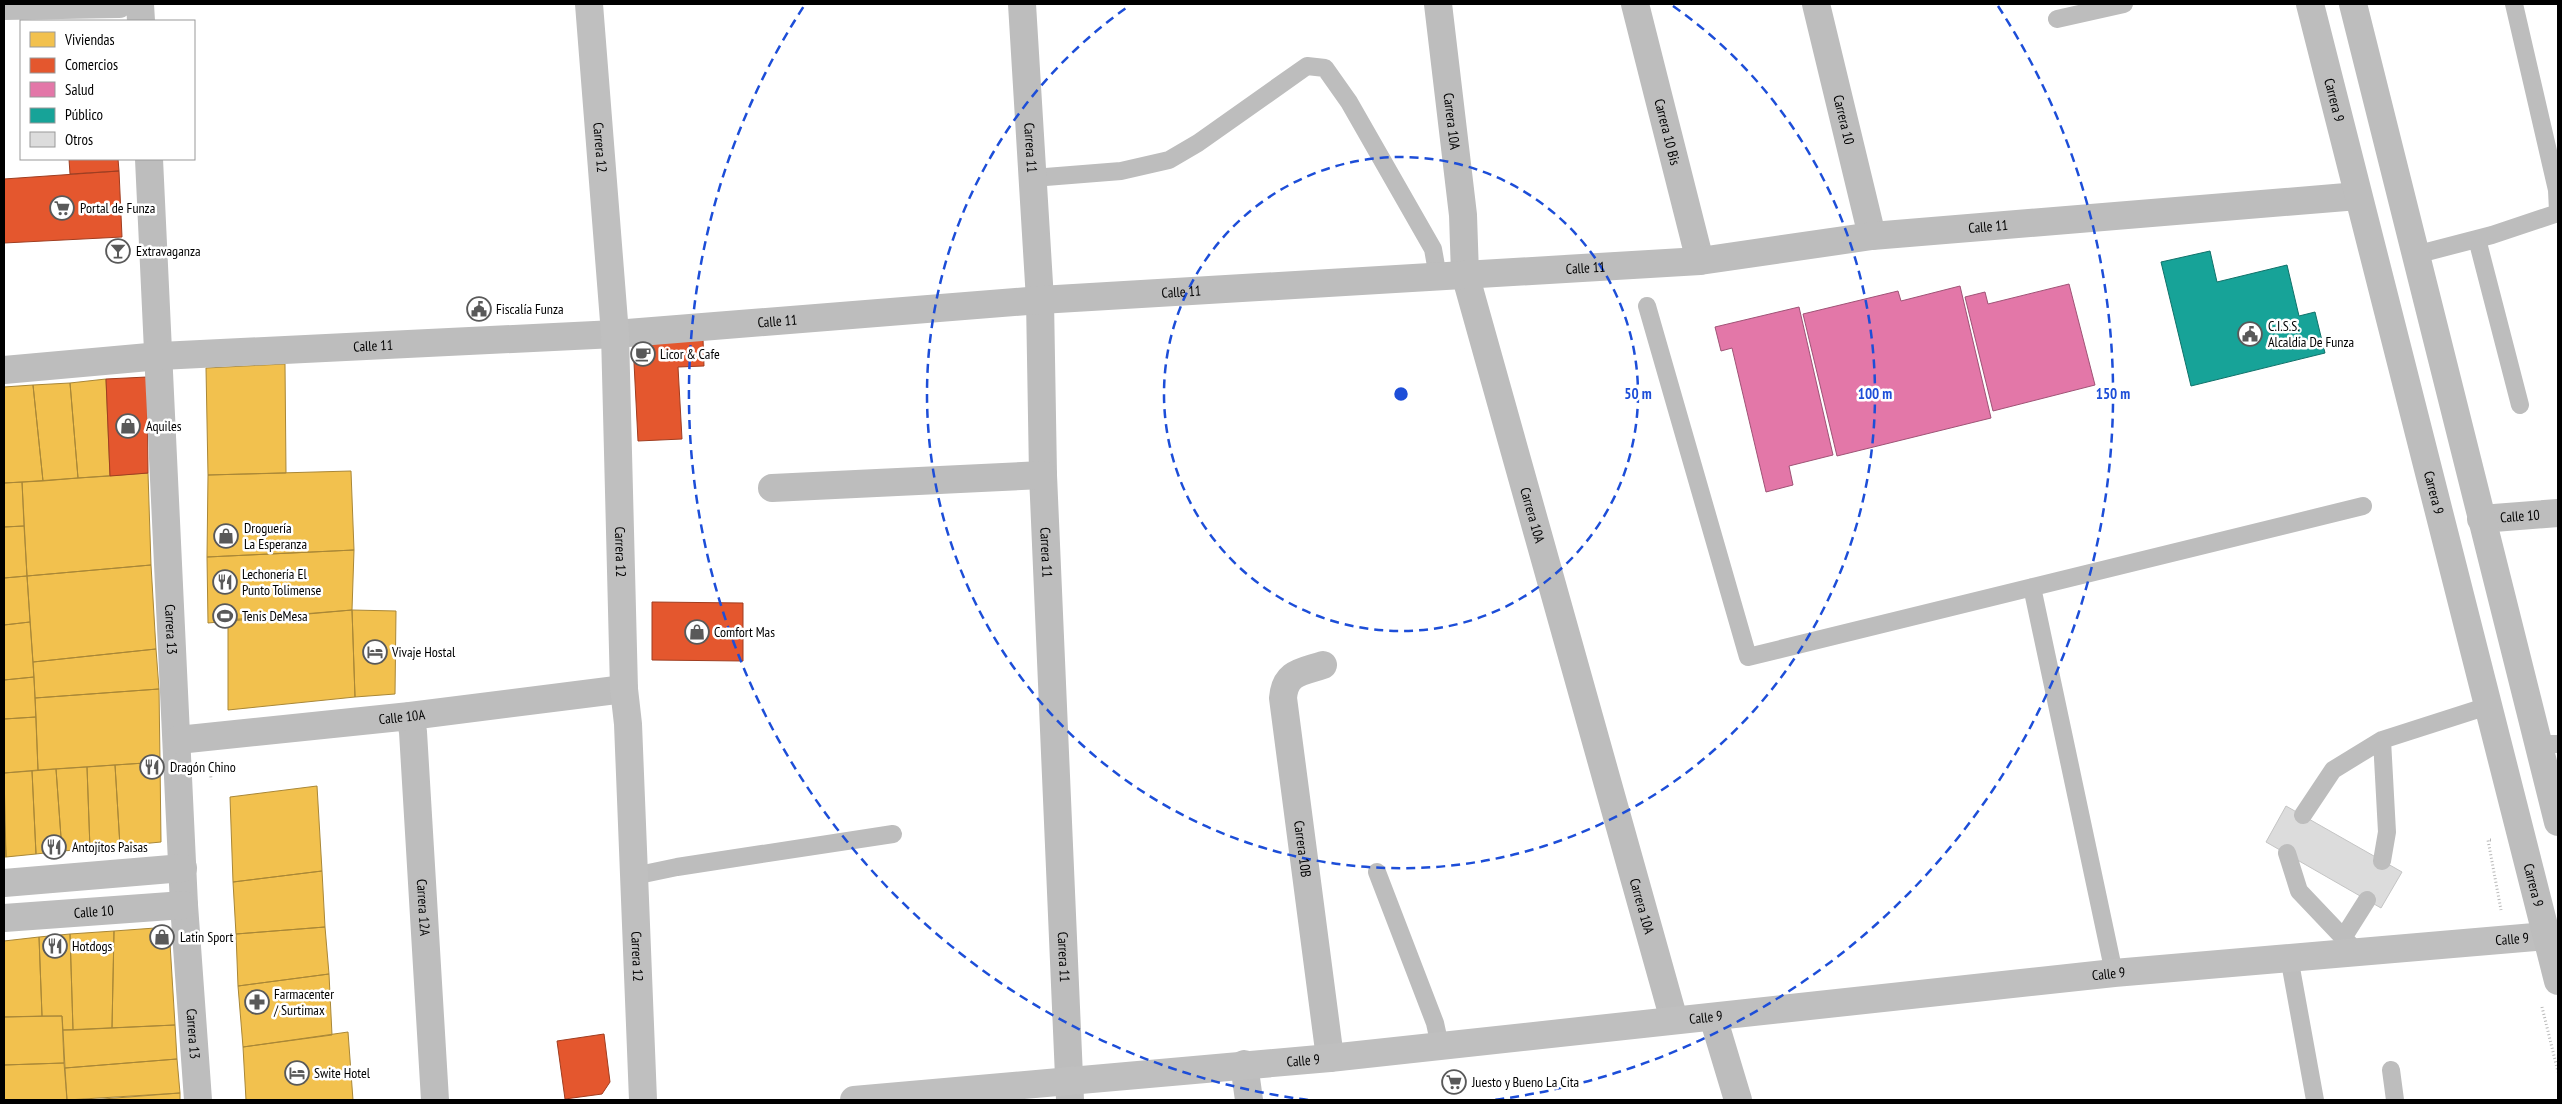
<svg xmlns="http://www.w3.org/2000/svg" width="2562" height="1104" font-family="'PT Sans Narrow',sans-serif">
  <rect width="100%" height="100%" fill="#fff"/>
  <path fill="#f2c14e" stroke="#a98737" d="M285 364 286 473 208 475 206 368Z
    M106 379 110 476 78 478 70 383Z
    M70 383 78 478 43 481 33 385Z
    M33 385 43 481 4 483V387Z
    M351 471 354 550 207 557 208 475Z
    M148 473 151 565 27 576 22 482Z
    M22 482 24 526 4 527V483Z
    M24 526 27 576 4 578V527Z
    M354 550 352 610 208 623 207 557Z
    M151 565 156 649 33 662 27 576Z
    M27 576 30 622 4 625V578Z
    M352 610 396 611 395 694 355 697Z
    M352 610 355 697 228 710V620Z
    M30 622 34 677 4 680V625Z
    M156 649 159 689 35 698 33 662Z
    M34 677 36 717 4 719V680Z
    M159 689 160 762 38 770 35 698Z
    M36 717 38 770 4 773V719Z
    M160 762 161 842 120 846 115 765Z
    M115 765 120 846 90 849 87 767Z
    M87 767 90 849 62 851 56 769Z
    M56 769 62 851 36 854 32 771Z
    M32 771 36 854 6 857 4 773Z
    M317 786 322 871 233 882 230 797Z
    M4 809 6 857H4Z
    M322 871 325 927 236 934 233 882Z
    M169 927 175 1025 112 1028 114 931Z
    M325 927 329 974 238 986 236 934Z
    M114 931 112 1028 73 1030 70 934Z
    M70 934 73 1030H63L62 1016H42L39 937Z
    M39 937 42 1016 4 1017V941Z
    M329 974 332 1035 243 1047 238 986Z
    M62 1016 64 1063 4 1065V1017Z
    M175 1025 177 1059 65 1068 63 1030Z
    M348 1032 353 1100H246L243 1047Z
    M177 1059 180 1093 67 1100 65 1068Z
    M64 1063 67 1100H4V1065Z
    M180 1093V1100H90Z"/>
  <path fill="#e4572e" stroke="#a03d20" d="M69 159H118L119 171 70 174Z
    M119 171 122 237 4 243V179Z
    M703 339 704 366 678 367 682 439 638 441 633 343Z
    M147 377 148 473 110 476 106 379Z
    M652 602 743 603V661L652 660Z
    M604 1034 610 1082 602 1094 565 1099 557 1041Z"/>
  <path fill="#e377a8" stroke="#9f5376" d="M2069 284 2095 385 1993 411 1965 297 1985 292 1988 304Z
    M1960 286 1991 418 1837 456 1803 314 1898 291 1901 301Z
    M1799 307 1833 455 1789 466 1793 485 1766 492 1732 348 1721 351 1715 327Z"/>
  <path fill="#17a398" stroke="#10726a" d="M2210 251 2217 282 2287 265 2299 316 2315 312 2325 353 2191 386 2161 262Z"/>
  <path fill="#dcdcdc" stroke="#c4c4c4" d="M2286 806 2402 872 2381 908 2266 842Z"/>
  <g fill="none" stroke-linecap="round" stroke-linejoin="round">
    <path stroke="#b8b8b8" stroke-width="3" stroke-dasharray="1 2.5" stroke-linecap="butt" d="M210 766 211 780
      M2491 840H2488L2501 910
      M2542 1007 2558 1072"/>
    <path stroke="#bdbdbd" stroke-width="18" d="M2514 4 2557 190 2558 211
      M2057 19 2124 4
      M1033 178 1121 171 1169 160 1198 143 1307 66 1325 68 1349 102 1433 249 1438 277
      M2477 239 2520 405
      M2415 255 2492 235 2558 213
      M1647 306 1748 657 2363 506
      M2032 587 2114 973
      M2538 744H2558
      M2303 815 2333 770 2382 740 2488 706
      M2287 853 2299 891 2356 951
      M2382 861 2387 832 2382 740
      M1377 872 1435 1023 1440 1046
      M634 876 677 867 893 834
      M2343 938 2367 900
      M2289 957 2315 1100
      M2391 1070 2395 1100"/>
    <g stroke="#bdbdbd" stroke-width="28">
      <path d="M140 4 141 21"/>
      <path id="s1" d="M1022 4 1040 300 1043 475 1070 1100"/>
      <path id="s2" d="M1438 4 1463 215 1465 274 1674 1020"/>
      <path id="s3" d="M1635 4 1700 261"/>
      <path id="s4" d="M1816 4 1872 236"/>
      <path d="M4 6 119 4"/>
      <path id="s5" d="M149 159 184 905 198 1100"/>
      <path id="s6" d="M4 370 160 356 615 334 1040 300 1700 261 1872 236 2358 196"/>
      <path d="M772 488 1043 475"/>
      <path id="s7" d="M2481 519 2558 513"/>
      <path id="s8" d="M1323 665C1302 672 1285 672 1283 698L1330 1058"/>
      <path id="s9" d="M410 716 413 732 435 1100"/>
      <path id="s10" d="M178 740 410 716 624 689"/>
      <path d="M4 883 183 868"/>
      <path id="s11" d="M4 918 184 905"/>
      <path d="M1713 1017 1738 1100"/>
      <path d="M1244 1064 1249 1100"/>
    </g>
    <g stroke="#bfbfbf" stroke-width="28">
      <path id="s12" d="M589 4 615 334 624 689 628 724 643 1100"/>
      <path id="s13" d="M854 1100 1330 1058 2114 973 2558 935"/>
    </g>
    <g stroke="#bdbdbd" stroke-width="28">
      <path id="s14" d="M2310 4 2558 981"/>
      <path d="M2353 4 2558 822"/>
    </g>
  </g>
  <g fill="none" stroke="#1d4ed8" stroke-width="2.5" stroke-dasharray="9 6">
    <circle cx="1401" cy="394" r="237"/>
    <path d="M1673 6A474 474 0 1 1 1129 6"/>
    <path d="M1308 1100A712 712 0 0 1 804 6M1998 6A712 712 0 0 1 1494 1100"/>
  </g>
  <defs>
    <g id="supermarket-ring" transform="scale(1.25)"><circle r="9.5" fill="#fff" stroke="#595959" stroke-width="1.5"/><path d="M-6-5.5h2.5l.6 2H6L4.5 2H-2.5L-4.4-4H-6ZM-1.5 3.2a1.3 1.3 0 1 0 .1 0ZM3 3.2a1.3 1.3 0 1 0 .1 0Z" fill="#595959"/></g>
    <g id="bar-ring" transform="scale(1.25)"><circle r="9.5" fill="#fff" stroke="#595959" stroke-width="1.5"/><path d="M-6-5H6L.8 .8V4.5H3.5V6h-7V4.5H-.8V.8Z" fill="#595959"/></g>
    <g id="civic-ring" transform="scale(1.25)"><circle r="9.5" fill="#fff" stroke="#595959" stroke-width="1.5"/><path d="M-.6-6.5H3V-4.5H.6V-3L4-1V1h2V6H-6V1h2V-1L-.6-3ZM-1.2 2.5V6h2.4V2.5Z" fill="#595959"/></g>
    <g id="cafe-ring" transform="scale(1.25)"><circle r="9.5" fill="#fff" stroke="#595959" stroke-width="1.5"/><path d="M-5.5-4.5H6V0H3Q3 3.5 0 3.5H-2.5Q-5.5 3.5-5.5 0ZM3-3.2v2h1.7v-2ZM-6 4.5H4V6H-6Z" fill="#595959"/></g>
    <g id="shop-ring" transform="scale(1.25)"><circle r="9.5" fill="#fff" stroke="#595959" stroke-width="1.5"/><path d="M-5-2.5h2.3a2.7 3.5 0 0 1 5.4 0H5L5.5 6h-11ZM-1.5-2.5h3a1.5 2.3 0 0 0-3 0Z" fill="#595959"/></g>
    <g id="restaurant-ring" transform="scale(1.25)"><circle r="9.5" fill="#fff" stroke="#595959" stroke-width="1.5"/><path d="M-5-6h1v4h1v-4h1v4h1v-4h1v5L-1.5 .5V6h-2V.5L-5-1ZM5-6V6H3V1.5H1.5Q1.5-4 5-6Z" fill="#595959"/></g>
    <g id="stadium-ring" transform="scale(1.25)"><circle r="9.5" fill="#fff" stroke="#595959" stroke-width="1.5"/><path d="M0-5a6.5 5 0 1 0 0 10a6.5 5 0 1 0 0-10ZM-3.5-1.8h7v3.6h-7Z" fill="#595959"/></g>
    <g id="hotel-ring" transform="scale(1.25)"><circle r="9.5" fill="#fff" stroke="#595959" stroke-width="1.5"/><path d="M-6-4.5h1.5V1H6V5H4.5V3h-9V5H-6ZM-4 0a1.8 1.8 0 1 1 3.6 0ZM.5 0V-2.5h3Q6-2.5 6 0Z" fill="#595959"/></g>
    <g id="pharmacy-ring" transform="scale(1.25)"><circle r="9.5" fill="#fff" stroke="#595959" stroke-width="1.5"/><path d="M-2-6h4v4h4v4h-4v4h-4v-4h-4v-4h4Z" fill="#595959"/></g>
  </defs>
  <g fill-rule="evenodd">
    <use href="#supermarket-ring" x="62" y="208"/>
    <use href="#bar-ring" x="118" y="251"/>
    <use href="#civic-ring" x="479" y="309"/>
    <use href="#civic-ring" x="2250" y="334"/>
    <use href="#cafe-ring" x="643" y="354"/>
    <use href="#shop-ring" x="128" y="426"/>
    <use href="#shop-ring" x="226" y="536"/>
    <use href="#restaurant-ring" x="225" y="582"/>
    <use href="#stadium-ring" x="225" y="616"/>
    <use href="#shop-ring" x="697" y="632"/>
    <use href="#hotel-ring" x="375" y="652"/>
    <use href="#restaurant-ring" x="152" y="767"/>
    <use href="#restaurant-ring" x="54" y="847"/>
    <use href="#shop-ring" x="162" y="937"/>
    <use href="#restaurant-ring" x="55" y="946"/>
    <use href="#pharmacy-ring" x="257" y="1002"/>
    <use href="#hotel-ring" x="297" y="1073"/>
    <use href="#supermarket-ring" x="1454" y="1082"/>
  </g>
  <g text-anchor="middle" stroke-width="5" stroke-linejoin="round" paint-order="stroke">
    <g font-size="14" fill="#000" stroke="#fff">
      <text dy="5" stroke="none"><textPath href="#s14" startOffset="99">Carrera 9</textPath></text>
      <text dy="5" stroke="none"><textPath href="#s4" startOffset="119">Carrera 10</textPath></text>
      <text dy="5" stroke="none"><textPath href="#s2" startOffset="118">Carrera 10A</textPath></text>
      <text dy="5" stroke="none"><textPath href="#s3" startOffset="132">Carrera 10 Bis</textPath></text>
      <text dy="5" stroke="none"><textPath href="#s12" startOffset="144">Carrera 12</textPath></text>
      <text dy="5" stroke="none"><textPath href="#s1" startOffset="144">Carrera 11</textPath></text>
      <text dy="5" stroke="none"><textPath href="#s6" startOffset="1990">Calle 11</textPath></text>
      <text dy="5" stroke="none"><textPath href="#s6" startOffset="1585">Calle 11</textPath></text>
      <text dy="5" stroke="none"><textPath href="#s6" startOffset="1180">Calle 11</textPath></text>
      <text dy="5" stroke="none"><textPath href="#s6" startOffset="775">Calle 11</textPath></text>
      <text dy="5" stroke="none"><textPath href="#s6" startOffset="370">Calle 11</textPath></text>
      <text dy="5" stroke="none"><textPath href="#s14" startOffset="504">Carrera 9</textPath></text>
      <text dy="5" stroke="none"><textPath href="#s2" startOffset="522">Carrera 10A</textPath></text>
      <text dy="5" stroke="none"><textPath href="#s7" startOffset="39">Calle 10</textPath></text>
      <text dy="5" stroke="none"><textPath href="#s12" startOffset="549">Carrera 12</textPath></text>
      <text dy="5" stroke="none"><textPath href="#s1" startOffset="549">Carrera 11</textPath></text>
      <text dy="5" stroke="none"><textPath href="#s5" startOffset="471">Carrera 13</textPath></text>
      <text dy="5" stroke="none"><textPath href="#s10" startOffset="225">Calle 10A</textPath></text>
      <text dy="5" stroke="none"><textPath href="#s8" startOffset="209">Carrera 10B</textPath></text>
      <text dy="5" stroke="none"><textPath href="#s14" startOffset="909">Carrera 9</textPath></text>
      <text dy="5" stroke="none"><textPath href="#s2" startOffset="928">Carrera 10A</textPath></text>
      <text dy="5" stroke="none"><textPath href="#s9" startOffset="192">Carrera 12A</textPath></text>
      <text dy="5" stroke="none"><textPath href="#s11" startOffset="90">Calle 10</textPath></text>
      <text dy="5" stroke="none"><textPath href="#s13" startOffset="1666">Calle 9</textPath></text>
      <text dy="5" stroke="none"><textPath href="#s12" startOffset="954">Carrera 12</textPath></text>
      <text dy="5" stroke="none"><textPath href="#s1" startOffset="954">Carrera 11</textPath></text>
      <text dy="5" stroke="none"><textPath href="#s13" startOffset="1261">Calle 9</textPath></text>
      <text dy="5" stroke="none"><textPath href="#s13" startOffset="856">Calle 9</textPath></text>
      <text dy="5" stroke="none"><textPath href="#s5" startOffset="876">Carrera 13</textPath></text>
      <text dy="5" stroke="none"><textPath href="#s13" startOffset="451">Calle 9</textPath></text>
    </g>
    <g font-size="14" fill="#000" stroke="#fff" text-anchor="start">
      <text x="80" y="213">Portal de Funza</text>
      <text x="136" y="256">Extravaganza</text>
      <text x="496" y="314">Fiscalía Funza</text>
      <text x="2268" y="331">C.I.S.S.<tspan x="2268" dy="16">Alcaldia De Funza</tspan></text>
      <text x="660" y="359">Licor &amp; Cafe</text>
      <text x="146" y="431">Aquiles</text>
      <text x="244" y="533">Droguería<tspan x="244" dy="16">La Esperanza</tspan></text>
      <text x="242" y="579">Lechonería El<tspan x="242" dy="16">Punto Tolimense</tspan></text>
      <text x="242" y="621">Tenis DeMesa</text>
      <text x="714" y="637">Comfort Mas</text>
      <text x="392" y="657">Vivaje Hostal</text>
      <text x="170" y="772">Dragón Chino</text>
      <text x="72" y="852">Antojitos Paisas</text>
      <text x="180" y="942">Latin Sport</text>
      <text x="72" y="951">Hotdogs</text>
      <text x="274" y="999">Farmacenter<tspan x="274" dy="16">/ Surtimax</tspan></text>
      <text x="314" y="1078">Swite Hotel</text>
      <text x="1472" y="1087">Juesto y Bueno La Cita</text>
    </g>
  </g>
  <circle cx="1401" cy="394" r="8" fill="#1d4ed8" stroke="#fff" stroke-width="2.5"/>
  <g font-size="15" text-anchor="middle" font-weight="bold" fill="#1d4ed8" stroke="#fff" stroke-width="5" stroke-linejoin="round" paint-order="stroke">
    <text x="1638" y="399">50 m</text>
    <text x="1875" y="399">100 m</text>
    <text x="2113" y="399">150 m</text>
  </g>
  <rect width="2562" height="1104" fill="none" stroke="#000000" stroke-width="10"/>
  <rect x="20" y="20" width="175" height="140" fill="#ffffff" stroke="#999999"/>
  <rect x="30" y="32" width="25" height="15" fill="#f2c14e" stroke="#999999"/>
  <text x="65" y="45" font-size="15" fill="#000000">Viviendas</text>
  <rect x="30" y="58" width="25" height="15" fill="#e4572e" stroke="#999999"/>
  <text x="65" y="70" font-size="15" fill="#000000">Comercios</text>
  <rect x="30" y="82" width="25" height="15" fill="#e377a8" stroke="#999999"/>
  <text x="65" y="95" font-size="15" fill="#000000">Salud</text>
  <rect x="30" y="108" width="25" height="15" fill="#17a398" stroke="#999999"/>
  <text x="65" y="120" font-size="15" fill="#000000">Público</text>
  <rect x="30" y="132" width="25" height="15" fill="#dcdcdc" stroke="#999999"/>
  <text x="65" y="145" font-size="15" fill="#000000">Otros</text>
</svg>
